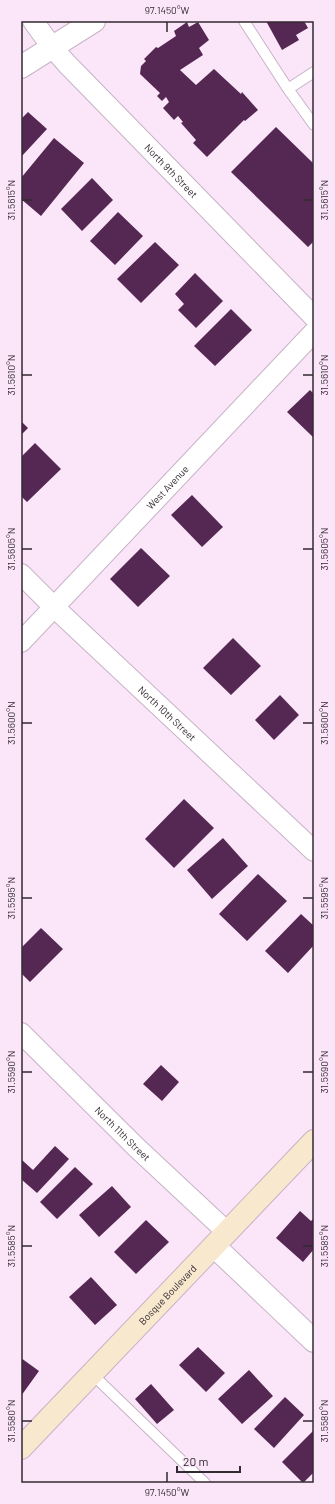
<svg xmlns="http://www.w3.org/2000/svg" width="335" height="1504" font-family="Barlow,sans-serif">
  <rect width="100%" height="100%" fill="#fbe6f9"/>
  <path fill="#552853" d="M266 21H304L308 28 296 35 299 40 282 50Z
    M187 22 189 27 198 22 209 40 199 48 203 55 180 70 196 85 214 69 241 94 242 92 258 110 245 121 244 120 207 157 193 143 196 140 181 123 183 122 178 116 174 120 163 108 169 102 166 97 162 101 157 96 160 93 140 74 141 66 146 61 144 59 156 47 158 48 176 36 174 31Z
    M28 112 47 129 21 157V119Z
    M276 127 314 164V241L308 247 231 172Z
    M54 138 84 163 41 216 21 199V178Z
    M92 178 113 200 82 231 61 209Z
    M118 212 143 236 115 265 90 241Z
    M155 242 179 265 141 303 117 279Z
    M195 273 223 301 196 328 178 310 184 304 175 294Z
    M231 309 252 330 215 366 194 346Z
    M310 390 314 394V438L287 412Z
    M21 421 28 428 21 435Z
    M35 443 61 469 27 502 21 496V457Z
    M192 495 223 527 202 547 171 515Z
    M141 548 170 576 138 607 110 579Z
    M233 638 261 666 231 695 203 668Z
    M280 695 299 715 274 740 255 720Z
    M184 799 214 828 174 868 145 839Z
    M223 838 248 866 212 899 187 870Z
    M258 874 287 901 247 941 219 914Z
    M301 914 314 926V945L288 973 265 951Z
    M41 928 63 949 30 982 21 973V948Z
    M161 1065 179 1082 162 1101 143 1084Z
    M55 1146 69 1159 37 1193 21 1179V1161L22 1160 33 1170Z
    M75 1167 93 1184 57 1219 40 1202Z
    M112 1186 131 1207 99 1237 79 1215Z
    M300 1211 311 1221 314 1218V1249L303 1262 276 1238Z
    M146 1220 169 1242 136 1274 114 1252Z
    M91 1277 117 1305 95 1325 69 1297Z
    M198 1347 225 1373 206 1392 179 1365Z
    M21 1358 39 1371 21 1396Z
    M249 1370 273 1396 242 1424 218 1399Z
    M151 1384 174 1410 157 1424 135 1399Z
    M285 1397 304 1415 274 1448 254 1429Z
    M314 1430V1472L303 1483 282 1462Z"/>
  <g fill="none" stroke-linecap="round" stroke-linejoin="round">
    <g stroke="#c7b3c6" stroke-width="12">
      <path id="service" d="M244 21 288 89 314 125
        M288 89 314 72
        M92 1374 205 1483"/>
    </g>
    <g stroke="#c7b3c6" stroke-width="22">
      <g id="minor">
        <path id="s1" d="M33 21 52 47 67 64 314 317"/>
        <path id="s2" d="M21 574 55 608 314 851"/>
        <path id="s3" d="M21 642 314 332"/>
        <path id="s4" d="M21 1033 136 1147 227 1232"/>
      </g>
    </g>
    <g stroke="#c7b3c6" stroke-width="24">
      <path id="tertiary" d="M21 67 94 21
        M214 1246 314 1341"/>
    </g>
    <g stroke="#c7b3c6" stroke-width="24">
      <g id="secondary">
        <path id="s5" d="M21 1448 314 1141"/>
      </g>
    </g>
    <use href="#service" stroke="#fff" stroke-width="10"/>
    <use href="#minor" stroke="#fff" stroke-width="20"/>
    <use href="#tertiary" stroke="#fff" stroke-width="22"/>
    <use href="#secondary" stroke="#f8e8ce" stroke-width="22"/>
  </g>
  <path fill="none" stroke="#322a31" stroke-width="1.5" d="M167 22V32M22 200H32M303 200H313M22 375H32M303 375H313M22 549H32M303 549H313M22 723H32M303 723H313M22 898H32M303 898H313M22 1072H32M303 1072H313M22 1246H32M303 1246H313M22 1421H32M303 1421H313M167 1472V1482"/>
  <g text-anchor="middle" stroke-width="4" stroke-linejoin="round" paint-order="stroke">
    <g font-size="10" fill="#322a31" stroke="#fbe6f9">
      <text dy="4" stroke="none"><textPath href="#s1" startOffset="204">North 9th Street</textPath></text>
      <text dy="4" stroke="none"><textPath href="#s3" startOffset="213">West Avenue</textPath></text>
      <text dy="4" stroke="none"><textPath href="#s2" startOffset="202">North 10th Street</textPath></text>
      <text dy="4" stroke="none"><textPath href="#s4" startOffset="143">North 11th Street</textPath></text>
      <text dy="4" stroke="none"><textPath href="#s5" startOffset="212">Bosque Boulevard</textPath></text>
    </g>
  </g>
  <rect width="335" height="1504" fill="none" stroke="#fbe6f9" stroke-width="44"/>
  <path d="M177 1466v6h63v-6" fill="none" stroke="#322a31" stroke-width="2"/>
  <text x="183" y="1466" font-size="12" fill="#322a31" stroke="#fbe6f9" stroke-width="3" paint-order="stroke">20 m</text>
  <rect x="22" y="22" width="291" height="1460" fill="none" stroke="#322a31" stroke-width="1.5"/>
  <g font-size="10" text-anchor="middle" fill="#322a31">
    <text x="167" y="14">97.1450°W</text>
    <text transform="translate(11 200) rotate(-90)" y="4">31.5615°N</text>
    <text transform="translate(324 200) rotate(-90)" y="4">31.5615°N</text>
    <text transform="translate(11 375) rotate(-90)" y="4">31.5610°N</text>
    <text transform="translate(324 375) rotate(-90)" y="4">31.5610°N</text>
    <text transform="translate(11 549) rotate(-90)" y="4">31.5605°N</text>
    <text transform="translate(324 549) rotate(-90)" y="4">31.5605°N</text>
    <text transform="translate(11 723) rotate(-90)" y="4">31.5600°N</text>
    <text transform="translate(324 723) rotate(-90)" y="4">31.5600°N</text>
    <text transform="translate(11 898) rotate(-90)" y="4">31.5595°N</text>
    <text transform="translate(324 898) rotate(-90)" y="4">31.5595°N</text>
    <text transform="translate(11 1072) rotate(-90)" y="4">31.5590°N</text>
    <text transform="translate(324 1072) rotate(-90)" y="4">31.5590°N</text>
    <text transform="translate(11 1246) rotate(-90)" y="4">31.5585°N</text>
    <text transform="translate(324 1246) rotate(-90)" y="4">31.5585°N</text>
    <text transform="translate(11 1421) rotate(-90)" y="4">31.5580°N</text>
    <text transform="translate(324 1421) rotate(-90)" y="4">31.5580°N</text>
    <text x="167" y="1496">97.1450°W</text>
  </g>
</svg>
